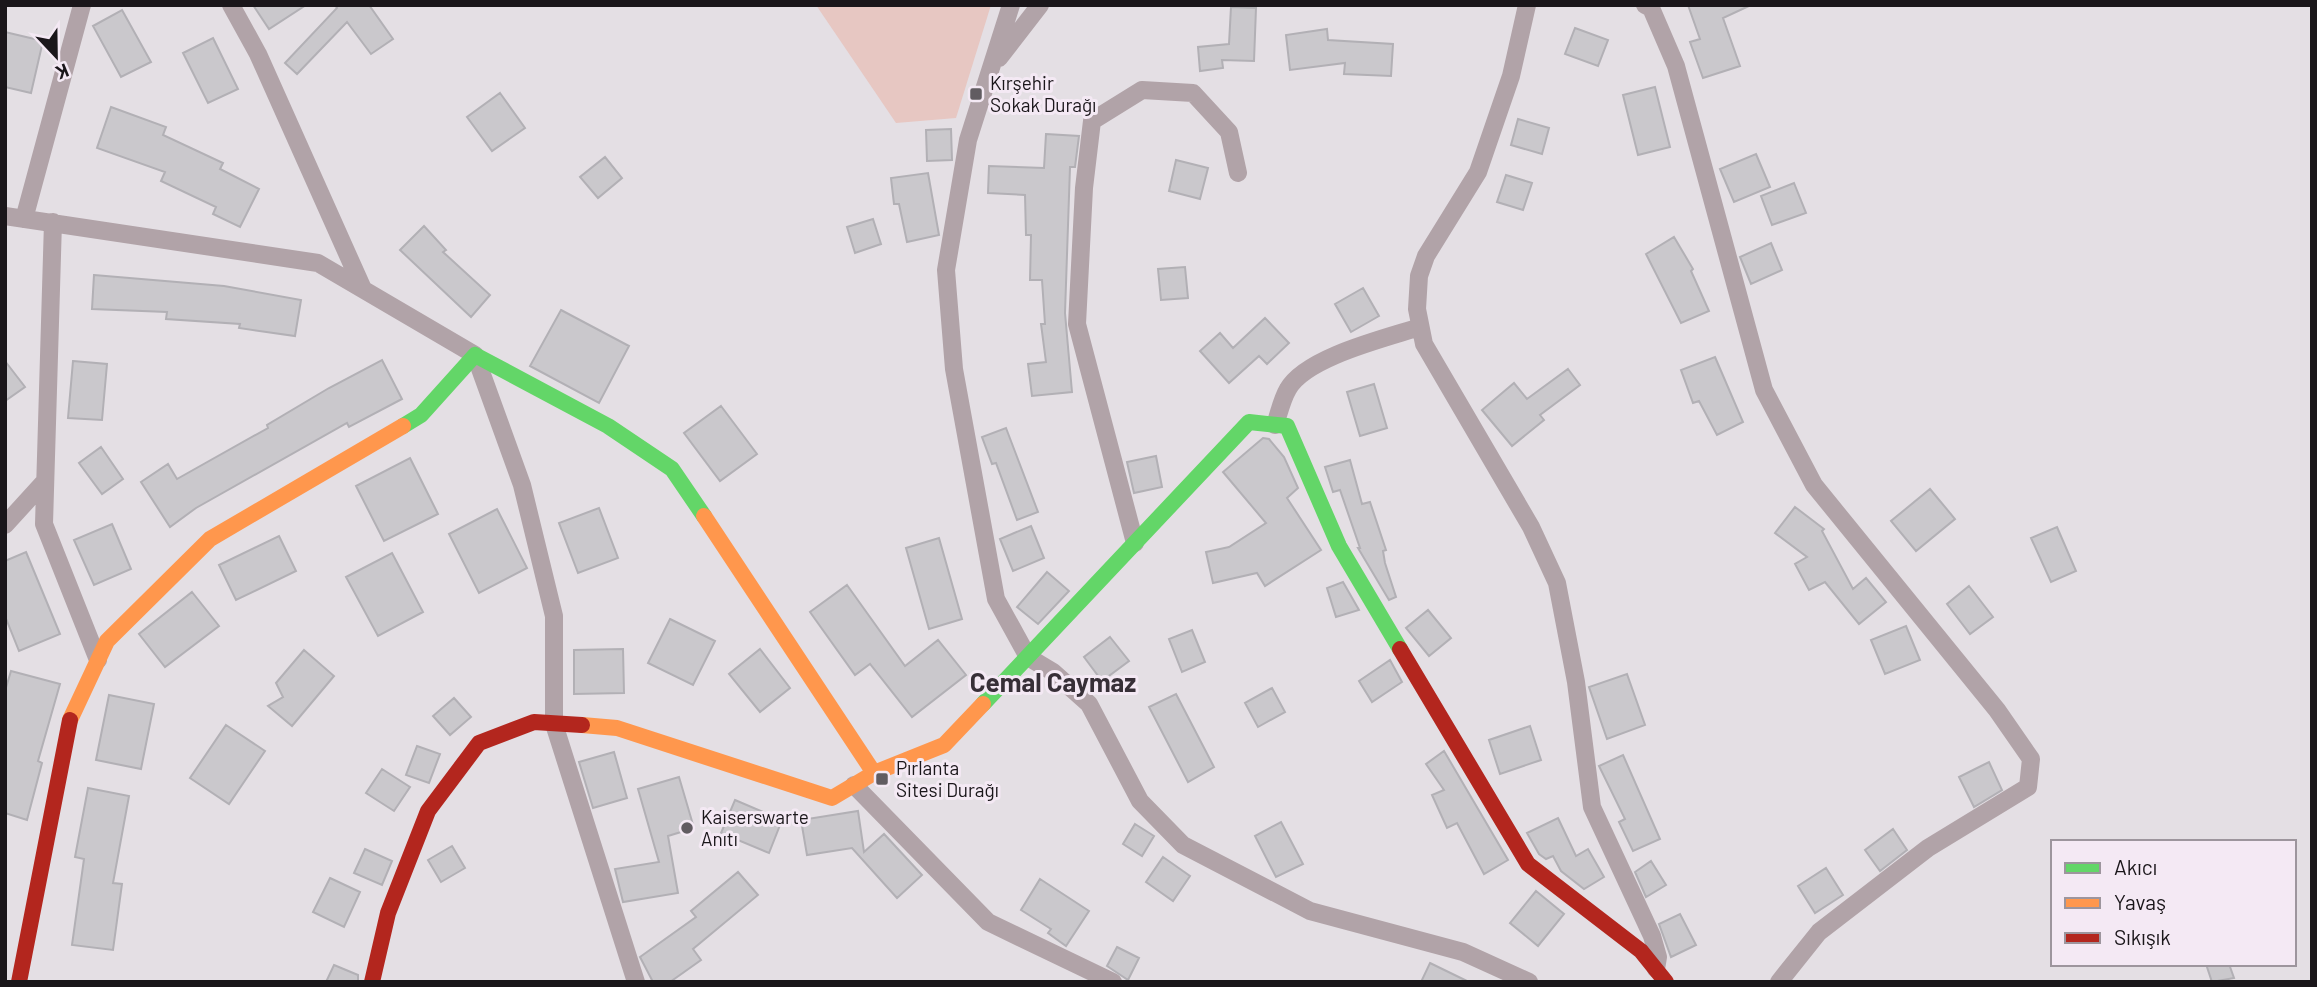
<svg xmlns="http://www.w3.org/2000/svg" width="2317" height="987" font-family="Barlow,sans-serif">
  <rect width="100%" height="100%" fill="#e4dfe4"/>
  <path fill="#e7c7c2" d="M816 5H991L956 118 896 123Z"/>
  <path fill="#cac8cc" stroke="#b2b0b5" stroke-width="2" d="M253 5H306L269 29Z
    M335 5H369L393 39 371 54 347 22 297 74 285 63 337 8Z
    M1688 5H1751L1723 18 1740 66 1703 78 1690 42 1700 39Z
    M1231 7 1256 8 1254 61 1222 60 1223 68 1200 71 1198 47 1229 44Z
    M122 10 151 62 121 77 93 26Z
    M1575 28 1608 40 1598 66 1565 54Z
    M1327 29 1328 40 1393 44 1391 76 1344 74 1345 63 1290 70 1286 35Z
    M5 32 43 41 31 93 5 87Z
    M213 38 238 89 208 103 183 53Z
    M1655 87 1670 147 1638 155 1623 95Z
    M500 93 525 128 492 151 467 117Z
    M111 107 166 127 163 135 223 163 220 169 259 189 240 227 213 214 216 207 161 181 165 172 97 148Z
    M1518 119 1549 128 1542 154 1511 145Z
    M951 129 952 160 927 161 926 130Z
    M1046 134 1079 136 1075 167H1070L1065 313 1072 392 1032 396 1028 364 1046 362 1041 324H1045L1042 280H1030L1031 235H1026L1025 195 988 193 989 166 1044 168Z
    M1756 154 1770 187 1734 202 1720 169Z
    M605 157 622 178 598 198 580 177Z
    M1176 160 1208 168 1200 199 1169 191Z
    M928 173 939 235 907 242 899 204H894L891 178Z
    M1506 175 1532 183 1523 210 1497 202Z
    M1794 183 1806 213 1772 225 1761 196Z
    M873 219 881 244 855 253 847 227Z
    M424 226 446 250 443 252 490 295 471 317 400 250Z
    M1674 237 1693 269 1691 271 1709 311 1681 323 1646 254Z
    M1771 243 1782 270 1751 284 1740 257Z
    M1185 267 1188 298 1161 300 1158 269Z
    M94 275 224 286 301 300 295 336 239 328 240 324 166 319 167 312 92 309Z
    M1363 288 1379 316 1351 332 1335 304Z
    M561 310 629 346 599 403 530 366Z
    M1265 318 1289 343 1267 364 1259 356 1229 383 1200 351 1220 333 1233 348Z
    M1715 357 1743 422 1717 435 1699 401 1693 403 1681 370Z
    M382 360 402 399 349 427 347 423 196 508 170 527 141 482 168 464 177 479 268 428 267 425 329 388Z
    M5 361 25 387 5 401Z
    M73 361 107 364 102 420 68 418Z
    M1568 369 1580 385 1540 415 1544 420 1512 446 1482 410 1514 383 1527 399Z
    M1374 384 1387 428 1360 436 1347 392Z
    M721 406 757 454 720 481 684 433Z
    M1006 428 1038 512 1017 520 996 463 992 464 982 437Z
    M1263 438 1269 439 1284 457 1298 488 1287 498 1321 550 1265 586 1257 573 1213 583 1206 552 1229 547 1266 523 1223 472Z
    M101 447 123 479 102 494 79 463Z
    M1156 456 1162 487 1134 493 1127 462Z
    M410 458 438 514 384 541 356 486Z
    M1350 460 1362 504 1370 502 1386 550 1383 551 1385 563 1396 597 1389 600 1358 548H1360L1340 490 1333 492 1325 467Z
    M1930 489 1955 519 1916 551 1891 521Z
    M1795 507 1824 529 1822 531 1853 589 1866 578 1886 602 1859 624 1825 582 1809 590 1795 564 1807 557 1775 533Z
    M599 508 618 558 578 573 559 523Z
    M497 509 527 568 479 593 449 534Z
    M112 524 131 569 94 585 74 540Z
    M1031 526 1044 558 1013 571 1000 539Z
    M2057 527 2076 571 2051 582 2031 538Z
    M279 536 296 571 236 600 219 565Z
    M939 538 962 619 929 629 906 548Z
    M26 552 60 634 19 651 5 616V561Z
    M392 553 423 612 378 636 346 577Z
    M1047 572 1069 591 1038 624 1017 607Z
    M1343 582 1359 610 1336 617 1327 588Z
    M847 585 905 666 938 640 966 675 912 717 870 664 855 675 810 612Z
    M1969 586 1993 617 1970 634 1947 604Z
    M192 592 219 626 165 667 139 634Z
    M1428 610 1451 638 1429 656 1406 628Z
    M670 619 715 641 693 685 648 663Z
    M1906 626 1920 660 1885 674 1871 640Z
    M1192 630 1205 662 1182 672 1169 639Z
    M1110 637 1129 661 1102 681 1084 657Z
    M623 649 624 693 574 694V650Z
    M760 649 790 688 760 712 729 674Z
    M304 650 334 676 292 726 268 706 283 697 276 683Z
    M1390 660 1402 682 1372 702 1359 681Z
    M11 671 60 684 38 761 42 763 27 820 5 813V691Z
    M1627 674 1645 725 1607 739 1589 687Z
    M1272 688 1285 712 1258 727 1245 703Z
    M1176 694 1214 767 1188 782 1149 707Z
    M109 695 154 704 141 769 96 760Z
    M454 698 471 717 450 735 433 716Z
    M226 725 265 751 229 804 190 778Z
    M1530 726 1541 760 1500 774 1489 740Z
    M417 746 440 754 429 783 406 775Z
    M1444 751 1508 860 1484 874 1457 823 1447 828 1432 795 1444 790 1426 764Z
    M614 752 627 798 593 808 579 762Z
    M1623 755 1660 839 1633 851 1619 822 1625 819 1599 766Z
    M1989 762 2002 790 1974 807 1959 777Z
    M382 769 410 787 394 811 366 793Z
    M679 777 694 828 668 836 678 893 623 902 615 869 659 862 638 789Z
    M88 788 129 796 113 883 122 884 113 950 72 945 84 859 75 857Z
    M735 800 782 820 769 853 721 833Z
    M858 811 864 852 884 834 922 875 897 898 852 848 807 855 801 820Z
    M1558 818 1576 856 1588 849 1604 877 1584 889 1561 871 1553 856 1546 859 1539 854 1527 833Z
    M1281 822 1303 864 1276 877 1255 836Z
    M1135 824 1154 836 1142 856 1123 844Z
    M1893 829 1907 850 1880 871 1865 850Z
    M452 846 465 868 441 882 428 860Z
    M365 849 392 861 382 885 354 873Z
    M1163 857 1190 876 1173 901 1146 882Z
    M1651 861 1666 885 1646 897 1635 872Z
    M1826 868 1843 895 1815 913 1798 886Z
    M738 872 758 895 693 949 701 960 670 982H653L640 957 696 917 691 911Z
    M330 878 360 892 344 927 313 912Z
    M1040 879 1089 911 1066 946 1048 933 1051 929 1021 910Z
    M1536 891 1564 914 1538 946 1510 923Z
    M1680 914 1696 945 1671 957 1659 924Z
    M1117 947 1139 958 1128 980 1107 966Z
    M1430 963 1469 982H1421Z
    M2206 964H2229L2234 978 2212 982Z
    M334 965 358 975V982H326Z"/>
  <g fill="none" stroke-linecap="round" stroke-linejoin="round">
    <path stroke="#b1a3a8" stroke-width="18" d="M231 5 258 54 363 289
      M1011 5 968 140 946 270 954 369 996 599 1028 657 1053 672 1089 704 1140 801 1183 845 1310 911 1463 952 1529 982
      M1527 5 1511 76 1478 172 1426 256 1419 276 1417 309 1424 344 1531 527 1557 583 1576 682 1592 807 1652 936 1658 957 1656 969
      M1645 5 1651 8 1676 66 1764 390 1814 485 1997 710 2031 759 2028 787 1928 848 1819 932 1779 982
      M999 58 1040 5
      M5 216 318 263 475 355 522 485 554 616V724L636 982
      M24 219 82 5
      M53 222 44 524 98 660
      M1275 425C1279 413 1282 399 1288 389 1306 357 1386 338 1420 327
      M5 525 45 481
      M1135 543 1077 324 1084 188 1092 121 1142 90 1193 93 1229 132 1238 173
      M854 785 988 922 1113 982"/>
    <path stroke="#63d668" stroke-width="16" d="M403 426 421 415 475 355 608 426 672 469 704 516
      M983 704 1249 422 1287 426 1339 546 1400 649"/>
    <path stroke="#ff974d" stroke-width="16" d="M704 516 874 773
      M70 720 107 641 210 539 403 426
      M582 725 617 728 832 798 874 773 944 745 983 704"/>
    <path stroke="#b3261e" stroke-width="16" d="M1400 649 1528 864 1641 951 1666 982
      M19 982 70 720
      M372 982 388 913 428 811 479 743 534 722 582 725"/>
  </g>
  <g fill="#615c61" stroke="#f4e9f4" stroke-width="2.5">
    <rect x="969" y="87" width="14" height="14" rx="3.5"/>
    <rect x="875" y="772" width="14" height="14" rx="3.5"/>
    <circle cx="687" cy="828" r="7"/>
  </g>
  <g text-anchor="middle" stroke-width="6" stroke-linejoin="round" paint-order="stroke">
    <g font-size="19" fill="#1a161a" stroke="#f4e9f4" text-anchor="start">
      <text x="990" y="90">Kırşehir<tspan x="990" dy="22">Sokak Durağı</tspan></text>
      <text x="896" y="775">Pırlanta<tspan x="896" dy="22">Sitesi Durağı</tspan></text>
      <text x="701" y="824">Kaiserswarte<tspan x="701" dy="22">Anıtı</tspan></text>
    </g>
    <g font-size="26" font-weight="bold" fill="#372f37" stroke="#f4e9f4">
      <text x="1053" y="692">Cemal Caymaz</text>
    </g>
  </g>
  <rect width="2317" height="987" fill="none" stroke="#1a161a" stroke-width="14"/>
  <rect x="2051" y="840" width="245" height="126" fill="#f4e9f4" stroke="#9d959d" stroke-width="2"/>
  <rect x="2065" y="863" width="35" height="10" fill="#63d668" stroke="#9d959d" stroke-width="2"/>
  <text x="2114" y="875" font-size="21" fill="#1a161a">Akıcı</text>
  <rect x="2065" y="898" width="35" height="10" fill="#ff974d" stroke="#9d959d" stroke-width="2"/>
  <text x="2114" y="910" font-size="21" fill="#1a161a">Yavaş</text>
  <rect x="2065" y="933" width="35" height="10" fill="#b3261e" stroke="#9d959d" stroke-width="2"/>
  <text x="2114" y="945" font-size="21" fill="#1a161a">Sıkışık</text>
  <g transform="translate(56 56) rotate(158)" stroke="#f4e9f4" stroke-width="5" paint-order="stroke">
  <path d="M0-5L12 26L0 18L-12 26Z" fill="#1a161a"/>
  <text y="-10" font-size="19" font-weight="bold" text-anchor="middle" fill="#1a161a">K</text>
  </g>
</svg>
